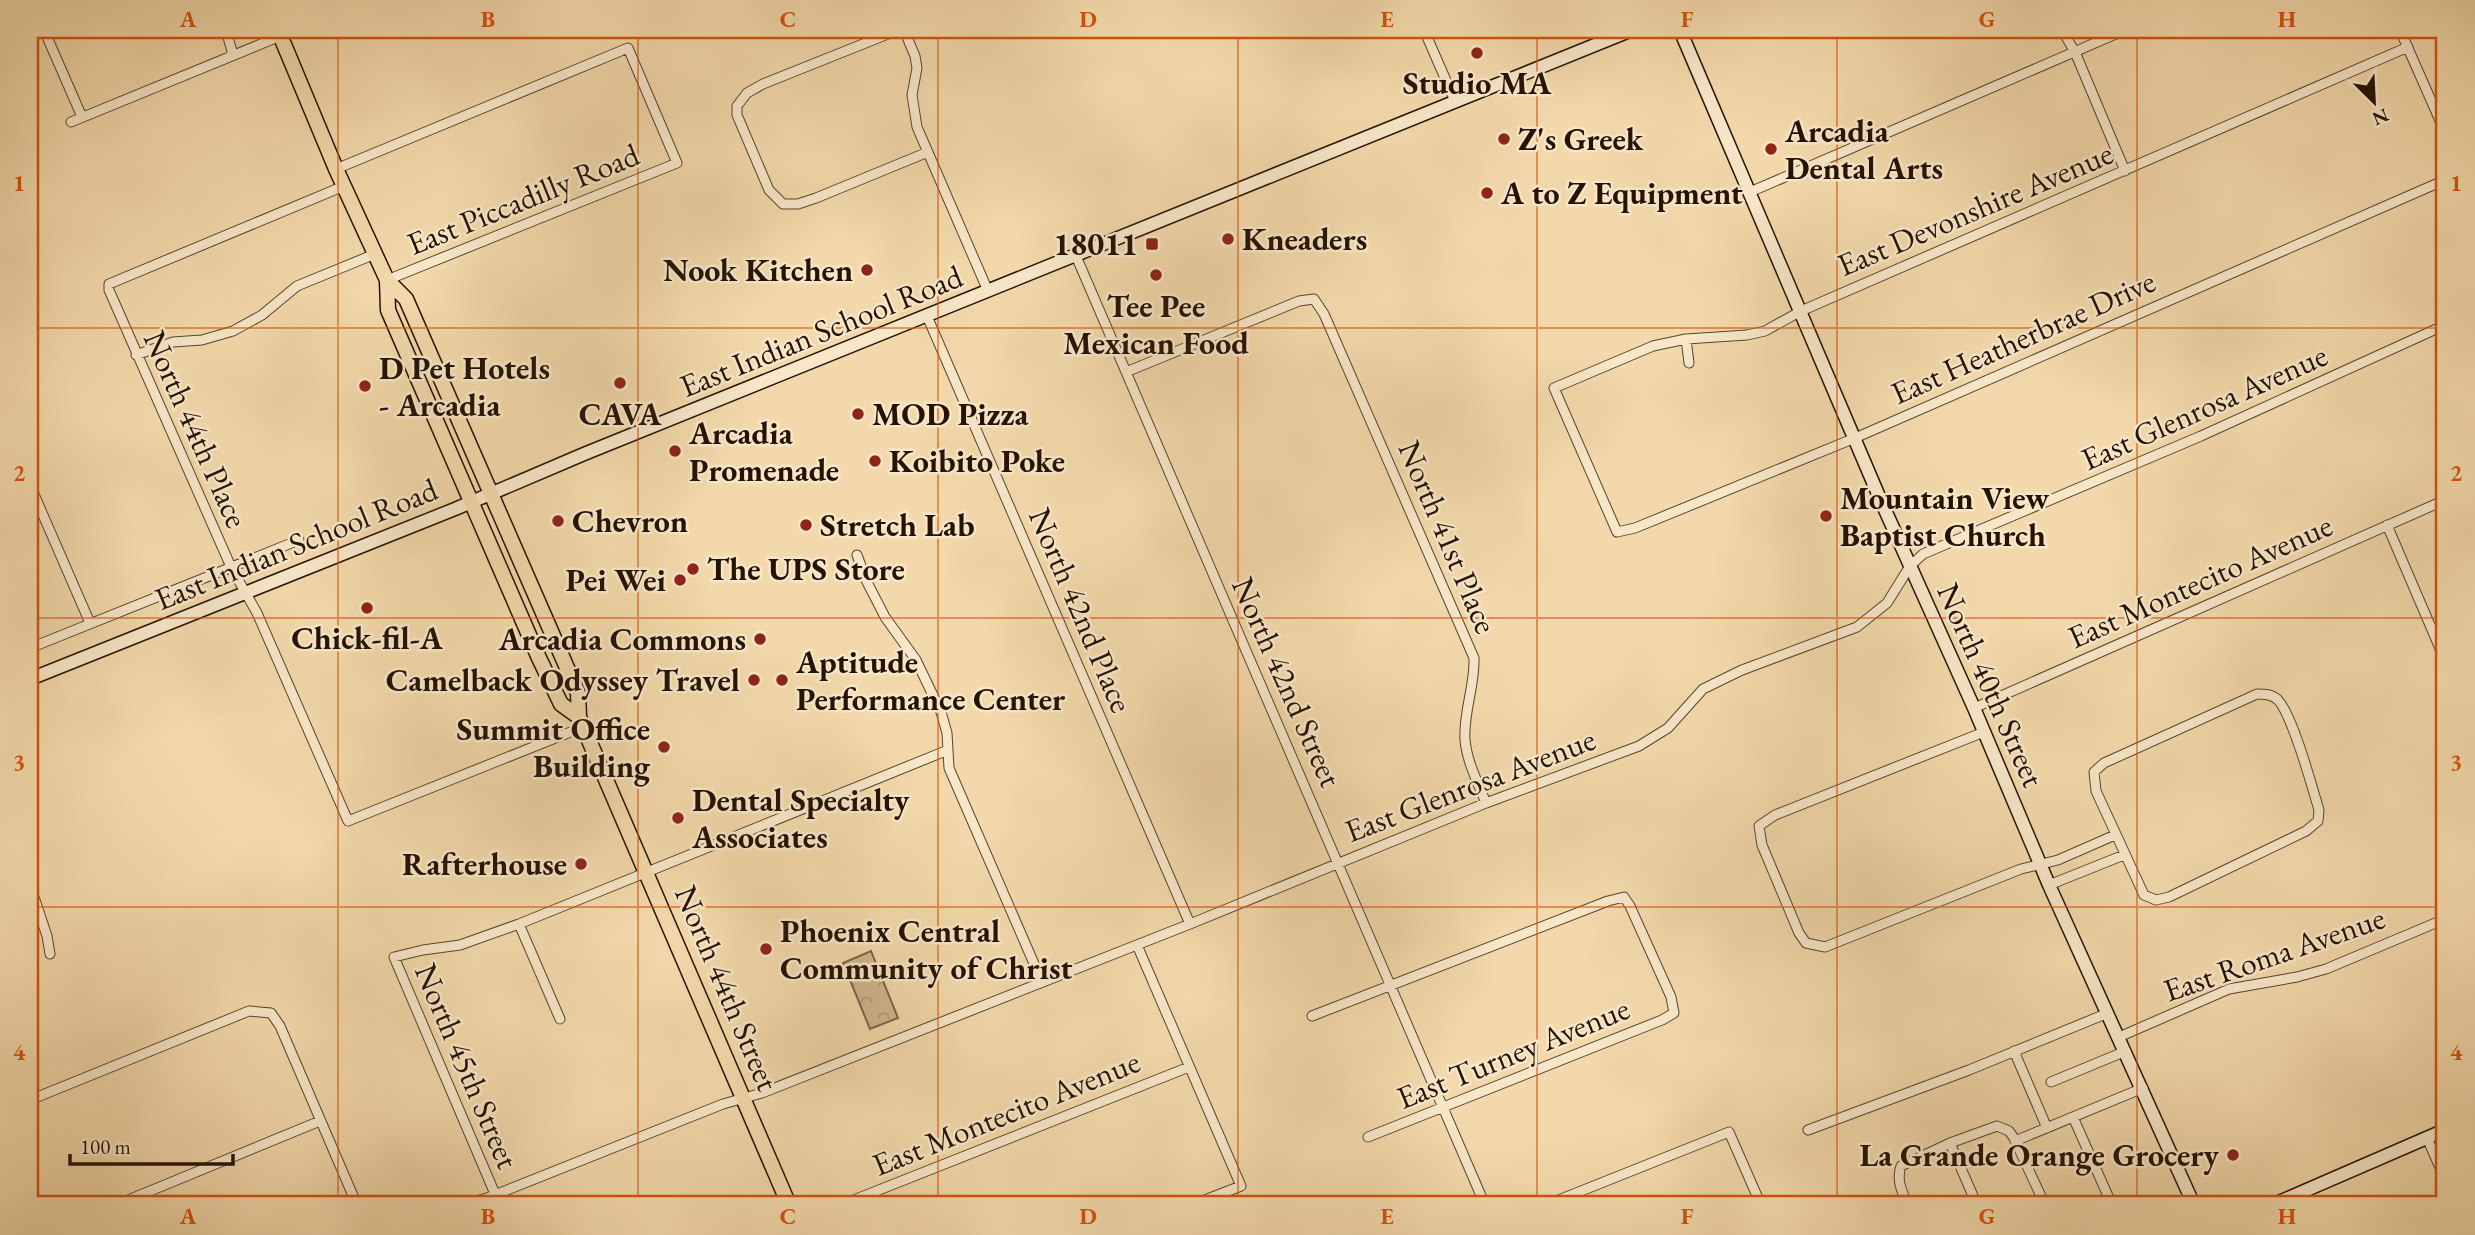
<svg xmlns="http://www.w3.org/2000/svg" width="2475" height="1235" font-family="'EB Garamond',serif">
  <defs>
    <pattern id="forest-crowns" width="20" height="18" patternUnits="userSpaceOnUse" patternTransform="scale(1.75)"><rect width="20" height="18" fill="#cfb68e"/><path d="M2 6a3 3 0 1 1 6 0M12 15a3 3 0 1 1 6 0" fill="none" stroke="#b29b79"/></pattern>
  </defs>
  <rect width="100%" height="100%" fill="#f2d8aa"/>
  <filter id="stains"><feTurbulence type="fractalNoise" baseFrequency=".00286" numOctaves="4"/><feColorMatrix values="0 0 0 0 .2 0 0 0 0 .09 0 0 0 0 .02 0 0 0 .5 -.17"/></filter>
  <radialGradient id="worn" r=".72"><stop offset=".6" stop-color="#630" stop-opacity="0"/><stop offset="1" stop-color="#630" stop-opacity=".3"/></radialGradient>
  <path fill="url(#forest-crowns)" stroke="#7a6449" stroke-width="2" d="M871 951 898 1018 870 1029 843 963Z"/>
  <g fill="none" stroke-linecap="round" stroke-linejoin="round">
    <g stroke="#58442e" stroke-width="11">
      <path id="street" d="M44 30 82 117
        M226 30 233 55
        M898 30 763 84 747 93 737 106V115L769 190 783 204H798L816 198 928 152
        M904 30 915 56 917 68 912 95 917 127 988 291
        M1424 30 1455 101
        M2062 30 2075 52 2125 171
        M2400 30 2445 132
        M2408 47 1801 311 1765 331 1747 335 1686 339 1653 346 1554 388 1617 532 1635 528 1855 438 2445 180
        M71 122 295 30
        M336 169 628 48 677 163 387 280
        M344 186 109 284V290L231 567 257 613 348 821 583 727
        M1750 192 2125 30
        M1076 256 1485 1205
        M927 316 1190 924
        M1686 339 1689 363
        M136 355 173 342 202 340 233 331 262 315 297 286 375 254
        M1126 372 1299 301 1314 299 1324 314 1474 658C1475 686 1463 713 1465 740 1467 762 1478 783 1486 803
        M30 485 90 623
        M2387 525 2445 660
        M857 555 867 582 885 617 916 660 941 712 947 733 949 768 1042 982
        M30 648 299 540
        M2257 694C2264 694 2272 694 2278 700 2293 716 2312 787 2319 810L2318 821 2306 831 2169 897 2156 900 2144 895 2096 791 2094 772 2104 763Z
        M1974 708 2445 500
        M1984 732 1775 815 1759 826 1762 845 1799 933 1806 943 1825 947 2021 869 2058 860 2115 835
        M30 871 33 894 47 936 50 954
        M2049 885 2124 855
        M519 924 560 1019
        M1137 945 1241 1186 1192 1205
        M1312 1016 1608 901 1624 897 1630 906 1671 997 1674 1013 1662 1020 1368 1137
        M2119 1037 2229 989 2297 977 2326 969 2445 919
        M2014 1051 2047 1128
        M2051 1082 2126 1051
        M30 1100 249 1011 271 1013 280 1026 357 1205
        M2073 1117 2112 1205
        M1808 1130 1969 1070 2108 1013
        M2427 1138 2445 1179
        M2015 1141 2143 1088
        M1950 1143 1977 1205
        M495 1194 394 957 423 950 460 945 519 924 948 750
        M116 1205 320 1121
        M461 1205 487 1198 723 1104 762 1093 1190 924 1486 803 1639 746 1668 728 1703 689 1742 670 1857 627 1887 603 1910 566 1923 554 2201 436 2445 325
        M841 1205 1189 1067
        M1546 1205 1729 1132 1761 1205
        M1908 1205C1902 1192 1896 1180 1901 1166L1950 1143 1997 1126 2009 1131 2014 1138 2045 1205"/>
    </g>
    <g stroke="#241204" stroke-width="15">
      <path id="secondary" d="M1680 30 1881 501 1974 708 2049 885 2194 1205
        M30 679 455 509 584 454 1632 30
        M2272 1205 2445 1130"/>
    </g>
    <g stroke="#241204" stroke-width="17">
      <path id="primary" d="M278 30 336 169 387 280 406 299 578 693 579 717 789 1205
        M387 280 388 310 539 658 561 704 579 717"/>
    </g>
    <use href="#street" stroke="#f7e6c8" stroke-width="9"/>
    <use href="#secondary" stroke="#f7e6c8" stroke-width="12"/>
    <use href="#primary" stroke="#f2d8aa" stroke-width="14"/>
  </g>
  <path fill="none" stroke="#d4520b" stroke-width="2" stroke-opacity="0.55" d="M338 30V1205M638 30V1205M938 30V1205M1238 30V1205M1537 30V1205M1837 30V1205M2137 30V1205M30 328H2445M30 618H2445M30 907H2445"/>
  <g fill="#8f2418" stroke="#f7e6c8" stroke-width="2.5">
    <circle cx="1477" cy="53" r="7"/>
    <circle cx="1504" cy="139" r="7"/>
    <circle cx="1771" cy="149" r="7"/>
    <circle cx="1487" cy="193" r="7"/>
    <circle cx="1228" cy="239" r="7"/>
    <rect x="1145" y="237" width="14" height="14" rx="3.5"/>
    <circle cx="867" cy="270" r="7"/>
    <circle cx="1156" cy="275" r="7"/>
    <circle cx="620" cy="383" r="7"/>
    <circle cx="365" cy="386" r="7"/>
    <circle cx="858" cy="414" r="7"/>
    <circle cx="675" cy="451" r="7"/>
    <circle cx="875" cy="461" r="7"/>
    <circle cx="1826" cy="516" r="7"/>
    <circle cx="558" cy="521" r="7"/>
    <circle cx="806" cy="525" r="7"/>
    <circle cx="693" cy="569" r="7"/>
    <circle cx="680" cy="580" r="7"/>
    <circle cx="367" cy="608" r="7"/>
    <circle cx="760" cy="639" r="7"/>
    <circle cx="754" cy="680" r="7"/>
    <circle cx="782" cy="680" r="7"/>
    <circle cx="664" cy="747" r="7"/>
    <circle cx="678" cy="818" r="7"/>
    <circle cx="581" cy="864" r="7"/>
    <circle cx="766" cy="949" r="7"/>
    <circle cx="2233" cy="1155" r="7"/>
  </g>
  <g text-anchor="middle" stroke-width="5" stroke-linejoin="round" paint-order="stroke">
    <g font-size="32" font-weight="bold" fill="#241204" stroke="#f7e6c8" text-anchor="start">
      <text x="1477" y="94" text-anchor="middle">Studio MA</text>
      <text x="1785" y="142">Arcadia<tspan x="1785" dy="37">Dental Arts</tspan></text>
      <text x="1518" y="150">Z's Greek</text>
      <text x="1501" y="204">A to Z Equipment</text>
      <text x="1242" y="250">Kneaders</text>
      <text x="1138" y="255" text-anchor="end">18011</text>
      <text x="853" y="281" text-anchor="end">Nook Kitchen</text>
      <text x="1156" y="317" text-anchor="middle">Tee Pee<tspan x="1156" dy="37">Mexican Food</tspan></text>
      <text x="379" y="379">D Pet Hotels<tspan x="379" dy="37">- Arcadia</tspan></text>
      <text x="620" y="425" text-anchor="middle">CAVA</text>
      <text x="872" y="425">MOD Pizza</text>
      <text x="689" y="444">Arcadia<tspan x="689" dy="37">Promenade</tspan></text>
      <text x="889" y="472">Koibito Poke</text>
      <text x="1840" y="509">Mountain View<tspan x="1840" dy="37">Baptist Church</tspan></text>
      <text x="572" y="532">Chevron</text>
      <text x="820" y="536">Stretch Lab</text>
      <text x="707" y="580">The UPS Store</text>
      <text x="666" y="591" text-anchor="end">Pei Wei</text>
      <text x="367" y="649" text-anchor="middle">Chick-fil-A</text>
      <text x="746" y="650" text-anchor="end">Arcadia Commons</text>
      <text x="796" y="673">Aptitude<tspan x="796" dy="37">Performance Center</tspan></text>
      <text x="740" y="691" text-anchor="end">Camelback Odyssey Travel</text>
      <text x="650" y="740" text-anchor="end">Summit Office<tspan x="650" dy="37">Building</tspan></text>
      <text x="692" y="811">Dental Specialty<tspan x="692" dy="37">Associates</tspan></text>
      <text x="567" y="875" text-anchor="end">Rafterhouse</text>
      <text x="780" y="942">Phoenix Central<tspan x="780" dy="37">Community of Christ</tspan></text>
      <text x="2219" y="1166" text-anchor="end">La Grande Orange Grocery</text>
    </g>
    <g font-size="32" fill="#241204" stroke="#f7e6c8">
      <text transform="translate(523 199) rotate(-22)" y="11">East Piccadilly Road</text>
      <text transform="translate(1975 209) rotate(-23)" y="11">East Devonshire Avenue</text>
      <text transform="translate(821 331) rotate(-22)" y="11">East Indian School Road</text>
      <text transform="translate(2023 337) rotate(-24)" y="11">East Heatherbrae Drive</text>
      <text transform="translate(2204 407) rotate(-24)" y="11">East Glenrosa Avenue</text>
      <text transform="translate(196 429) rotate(66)" y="11">North 44th Place</text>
      <text transform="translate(1448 537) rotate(67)" y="11">North 41st Place</text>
      <text transform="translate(296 544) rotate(-22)" y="11">East Indian School Road</text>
      <text transform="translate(2200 581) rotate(-24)" y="11">East Montecito Avenue</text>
      <text transform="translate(1081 610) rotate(67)" y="11">North 42nd Place</text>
      <text transform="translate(1287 682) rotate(66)" y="11">North 42nd Street</text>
      <text transform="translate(1991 685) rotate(66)" y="11">North 40th Street</text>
      <text transform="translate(1470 785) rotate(-21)" y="11">East Glenrosa Avenue</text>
      <text transform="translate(2274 954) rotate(-19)" y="11">East Roma Avenue</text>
      <text transform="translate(727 988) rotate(67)" y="11">North 44th Street</text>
      <text transform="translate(1513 1053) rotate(-22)" y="11">East Turney Avenue</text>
      <text transform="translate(467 1066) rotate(67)" y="11">North 45th Street</text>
      <text transform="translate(1006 1113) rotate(-22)" y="11">East Montecito Avenue</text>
    </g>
  </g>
  <rect width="2475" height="1235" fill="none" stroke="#f2d8aa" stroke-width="77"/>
  <g transform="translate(2374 102) rotate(156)" stroke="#f7e6c8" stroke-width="5" paint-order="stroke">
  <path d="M0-5L12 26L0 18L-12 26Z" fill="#241204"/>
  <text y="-10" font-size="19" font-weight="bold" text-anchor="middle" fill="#241204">N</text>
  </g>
  <path d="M70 1154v10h163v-10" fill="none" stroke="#241204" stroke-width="3.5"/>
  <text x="80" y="1154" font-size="21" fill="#241204" stroke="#f7e6c8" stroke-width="5" paint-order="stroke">100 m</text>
  <rect x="38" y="38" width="2398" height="1158" fill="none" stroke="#d4520b" stroke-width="2.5"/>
  <g font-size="23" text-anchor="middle" font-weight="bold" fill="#d4520b">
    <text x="188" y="27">A</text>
    <text x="488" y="27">B</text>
    <text x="788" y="27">C</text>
    <text x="1088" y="27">D</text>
    <text x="1387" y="27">E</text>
    <text x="1687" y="27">F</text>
    <text x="1987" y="27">G</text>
    <text x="2287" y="27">H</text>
    <text x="19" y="191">1</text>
    <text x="2456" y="191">1</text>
    <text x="19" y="481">2</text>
    <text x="2456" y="481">2</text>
    <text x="19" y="770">3</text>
    <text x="2456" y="770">3</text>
    <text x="19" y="1060">4</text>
    <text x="2456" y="1060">4</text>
    <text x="188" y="1224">A</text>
    <text x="488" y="1224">B</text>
    <text x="788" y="1224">C</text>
    <text x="1088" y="1224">D</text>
    <text x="1387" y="1224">E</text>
    <text x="1687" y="1224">F</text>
    <text x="1987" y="1224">G</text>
    <text x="2287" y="1224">H</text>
  </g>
  <rect width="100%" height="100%" filter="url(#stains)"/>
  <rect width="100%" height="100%" fill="url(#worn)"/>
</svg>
